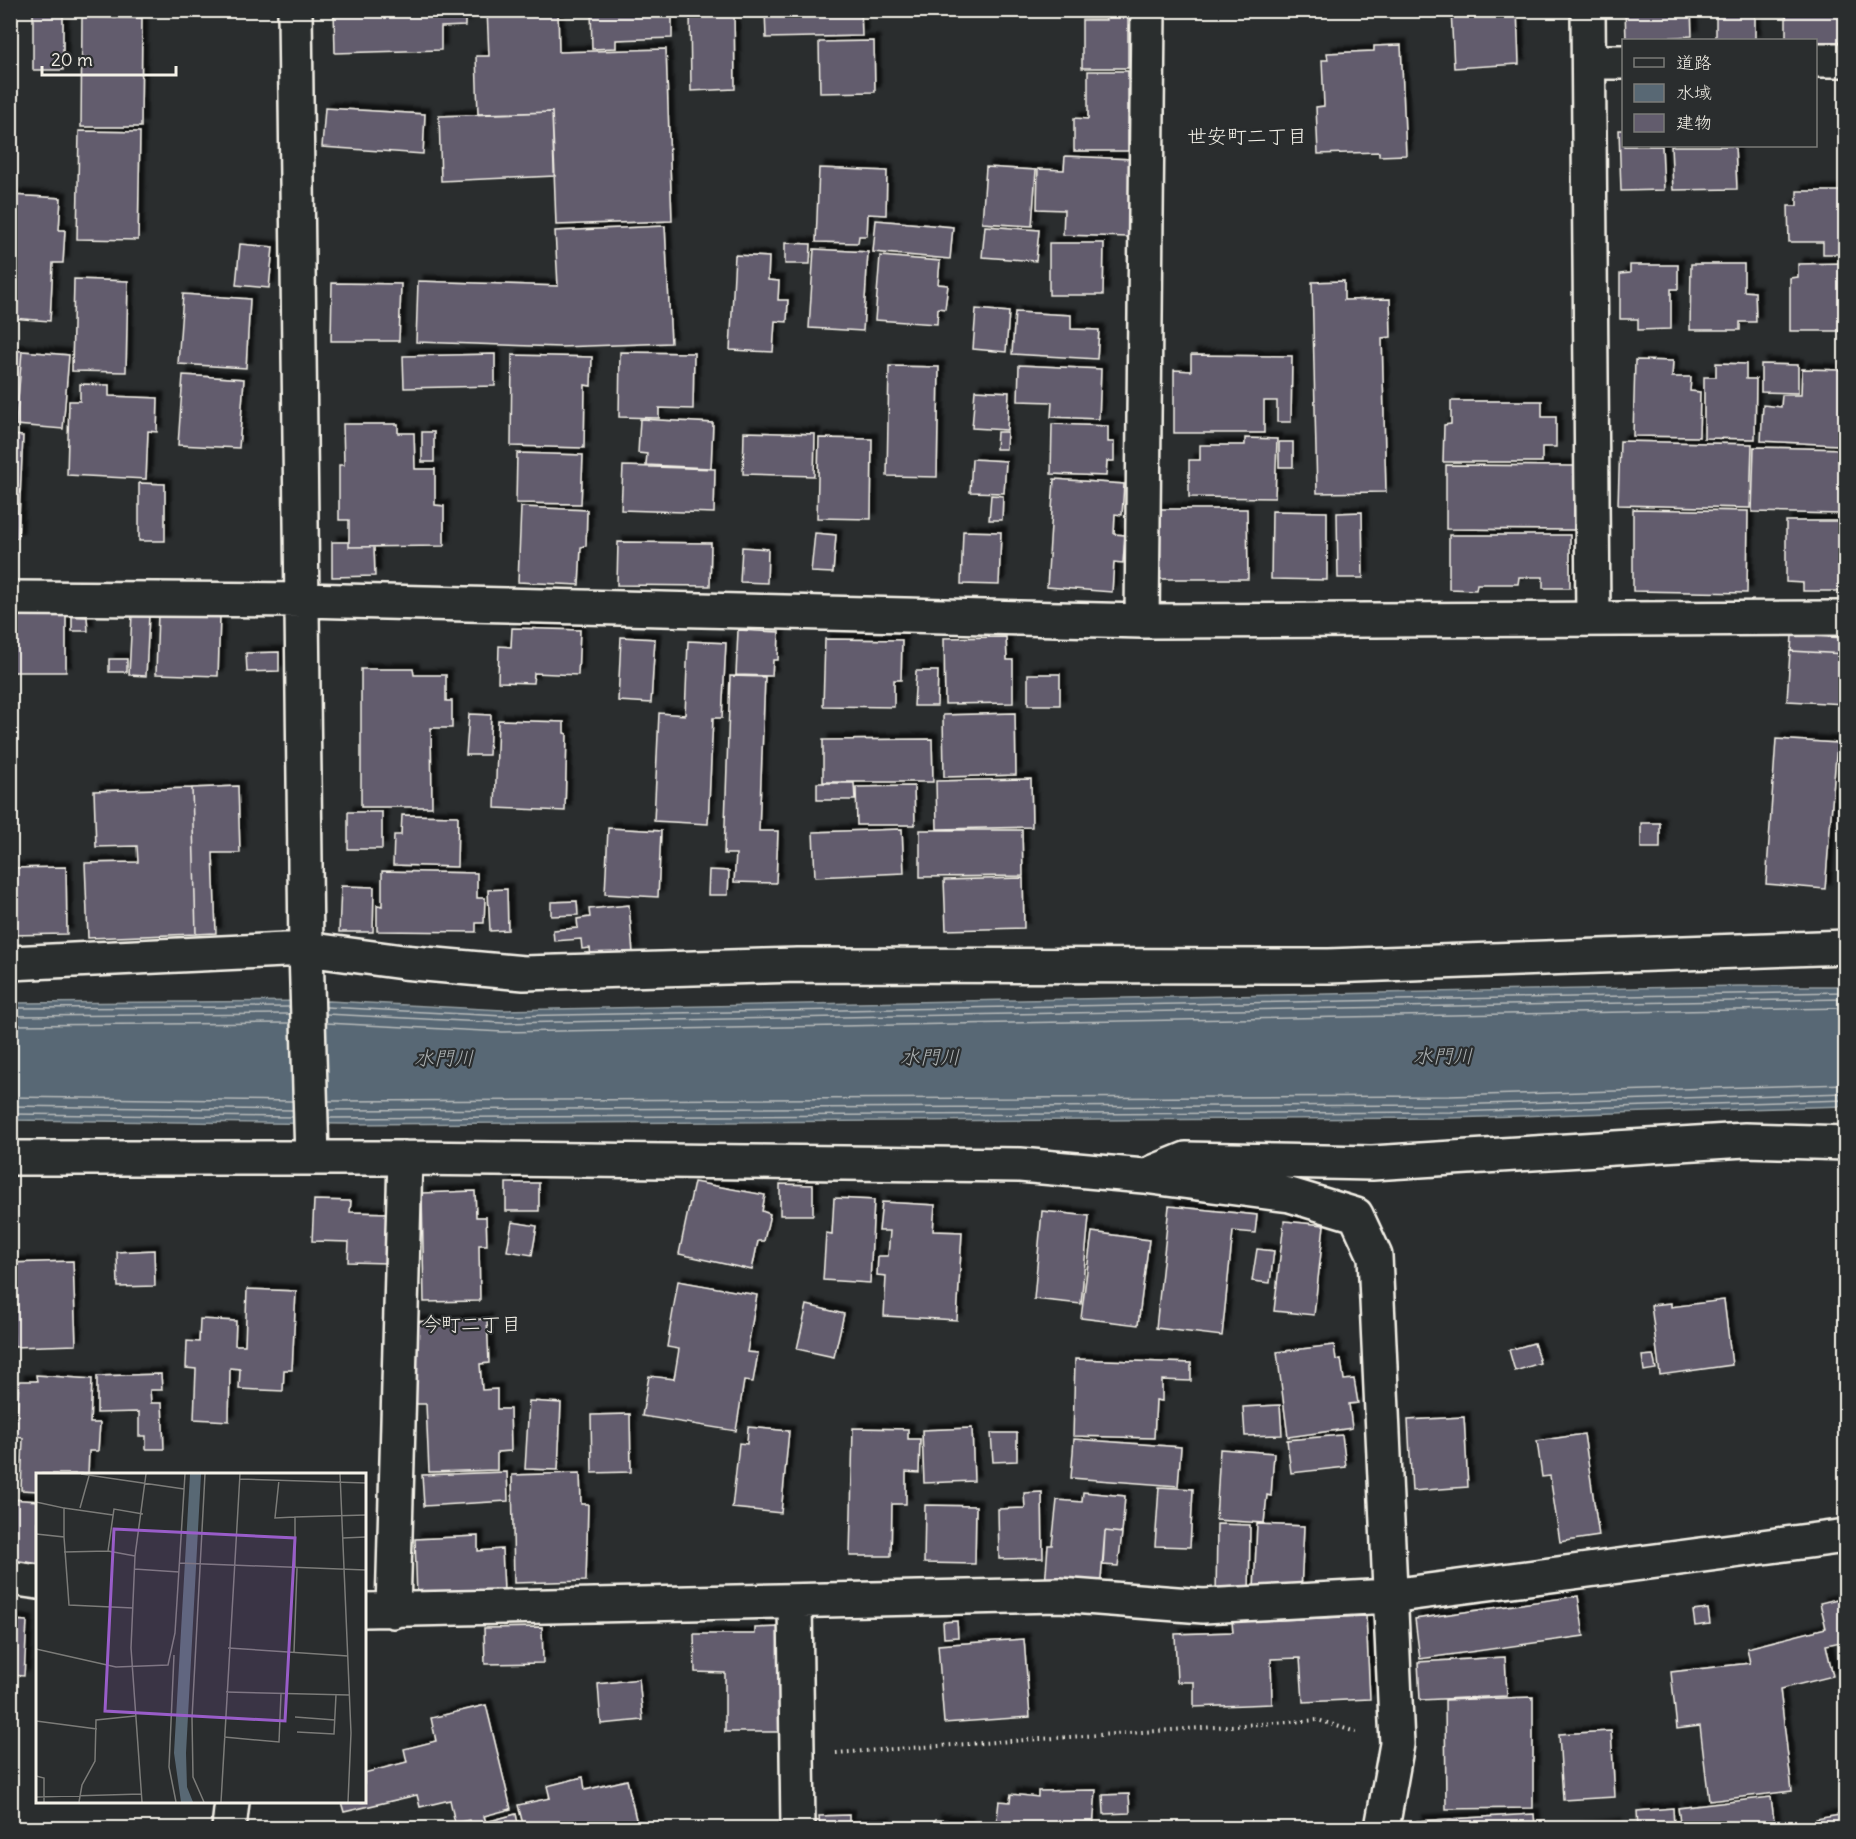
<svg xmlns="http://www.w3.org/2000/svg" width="1856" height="1839" font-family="Delius,'Klee One',sans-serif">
  <defs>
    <filter id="shadow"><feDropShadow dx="5.5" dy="-5.5" stdDeviation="1.5" flood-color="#0009"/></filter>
  </defs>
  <rect width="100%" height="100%" fill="#2a2d2e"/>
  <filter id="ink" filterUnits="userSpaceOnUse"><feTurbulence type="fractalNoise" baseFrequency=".0167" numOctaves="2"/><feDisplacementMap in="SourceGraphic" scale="12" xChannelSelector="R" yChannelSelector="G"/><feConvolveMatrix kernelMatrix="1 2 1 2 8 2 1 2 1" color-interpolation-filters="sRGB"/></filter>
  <g filter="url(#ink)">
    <path fill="#586874" stroke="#969fa2" stroke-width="1.5" d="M1740 986H1845V1106L1450 1118 343 1124 11 1120V1003L329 1001 503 1010Z"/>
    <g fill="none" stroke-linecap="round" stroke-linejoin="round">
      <path stroke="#b6baba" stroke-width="1.5" d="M326 1007 503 1016 1846 992
        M10 1008 290 1007
        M326 1014 503 1023 1846 999
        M10 1016 290 1014
        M326 1023 503 1032 1846 1008
        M10 1025 290 1023
        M10 1097 292 1101
        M328 1101 1450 1096 1846 1084
        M10 1106 293 1110
        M329 1110 1450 1105 1846 1093
        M10 1114 293 1117
        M329 1118 1450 1112 1846 1100"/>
    </g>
    <path fill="#625c6d" stroke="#f4f1e8" stroke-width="1.5" filter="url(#shadow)" d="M334 10H465V26L441 27V50L335 53Z
      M487 10H558L559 52 666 49 672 221 556 225 552 112 478 114 476 56H489Z
      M591 10H672V38L616 40V48L592 49Z
      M690 10H734L735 89 691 91Z
      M765 10H861L862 36 766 38Z
      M1106 10H1128V68H1082V20H1106Z
      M1451 10H1517L1519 64 1454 68Z
      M1625 10H1691L1692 36 1626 40Z
      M1716 10H1755V40H1716Z
      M1846 10 1791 13V10Z
      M1786 11H1791V13L1846 12V43L1786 40Z
      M63 12V70H33V13Z
      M82 17 142 18 141 127H81Z
      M874 41 875 92 820 93 819 42Z
      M1401 45 1406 155 1379 156V152L1318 154 1316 107 1324 106 1322 60H1328L1327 53 1374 51V46Z
      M1088 71H1128V151H1074V118L1088 119Z
      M325 108 425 114 423 154 322 147Z
      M552 112 555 176 441 181 439 116Z
      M1619 130H1624V146H1662L1664 190 1621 191Z
      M79 131 140 132 138 240 77 239Z
      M1671 146H1735L1737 189 1673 190Z
      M1065 156 1131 159 1128 237 1063 235 1064 210 1037 209 1038 169 1064 170Z
      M986 167 1036 170 1032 226 982 223Z
      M819 168 887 171 886 215 868 214 867 236H859L858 243 816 242Z
      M1797 191H1846V254H1823V242H1789L1788 206H1797Z
      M10 195 61 198 59 230H65L63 263H53L50 321 10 318Z
      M876 220 953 227 950 259 873 252Z
      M665 226 671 343 560 347 416 342 418 281 558 286 555 231Z
      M985 226 1039 230 1036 261 982 257Z
      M785 243 811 244 810 264H785Z
      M1049 243H1104L1103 295H1049Z
      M240 244 273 247 269 288 236 285Z
      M814 249 868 252 863 331 809 328Z
      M735 255 769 257 768 280 779 281 778 300H788L787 322 775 321 773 352 730 350Z
      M880 256 940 261 938 284 948 285 945 309 938 308 937 324 875 320Z
      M1846 263V331H1790V278L1798 277V264Z
      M1691 264H1744V291L1755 292 1756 322H1740V330H1690Z
      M1630 265H1678V289H1671V329L1638 330V319H1620V274L1630 273Z
      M74 279 128 281 126 372 72 371Z
      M1344 281V300L1390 299 1391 337 1382 338 1386 492 1317 493 1312 282Z
      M332 283 401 284 399 341H331Z
      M183 294 250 299 246 368 178 364Z
      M976 309 1009 312 1006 352 973 349Z
      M1015 312 1071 315V329L1099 330 1097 359 1012 354Z
      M10 350 22 351 16 425 10 424Z
      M22 351 69 355 63 429 16 425Z
      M620 352 694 353 693 409 659 408V418L619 417Z
      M495 354V386L404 388 403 356Z
      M512 355 592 357 591 386 585 385 584 448 511 446Z
      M1191 355 1292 356 1291 422H1277V401H1264V433H1174V370L1191 371Z
      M1635 360 1673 361 1672 377H1691L1690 391 1700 392 1699 437 1633 436Z
      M1716 363 1746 364V379H1756L1755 439 1704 438V377H1716Z
      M1761 364 1798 365V393L1761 392Z
      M1019 365 1101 369 1099 419 1051 417 1052 402 1018 401Z
      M889 366 939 367 937 477 887 476Z
      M1802 369 1842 370 1839 445 1761 441 1763 405 1781 407 1782 395H1801Z
      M183 375 244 379 239 448 178 445Z
      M80 384 109 385V396L158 398 157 432 148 431 146 479 67 475 69 401H80Z
      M975 390 1009 392 1007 430 972 428Z
      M1451 401H1542V417H1556V447H1542V462H1443L1444 425 1451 424Z
      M640 419 713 423 711 468 646 465 647 454 638 453Z
      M343 424H398V433H414L415 469H435V505L444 506V546L349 547V520H339V465H344Z
      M1052 424 1108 426V442H1114V461H1107L1106 476 1051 474Z
      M422 432H434V462H422Z
      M744 432 815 434 814 476 743 474Z
      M997 432H1007L1006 449H996Z
      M10 435 23 436 18 538H10Z
      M819 438 872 439 871 519 817 518Z
      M1245 438 1277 439 1275 498 1189 497V460H1200V445H1245Z
      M1620 441 1752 444 1750 508 1618 505Z
      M1279 442H1293V467H1279Z
      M1754 447 1844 449 1842 514 1752 512Z
      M517 453 583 455 581 504 516 503Z
      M972 459 1006 461 1004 493 970 492Z
      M1446 465 1574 466V530L1446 529Z
      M623 466 715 469 714 513 621 510Z
      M1054 479 1124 484 1122 515 1115 514 1114 534 1125 535 1123 563 1114 562 1112 592 1047 587Z
      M139 483 165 484V541H139Z
      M991 495 1003 496 1002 520H989Z
      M521 507 587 510 586 546 581 547 579 585 518 582Z
      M1155 509H1247L1248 579H1155Z
      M1633 509 1748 511 1747 593 1633 591Z
      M1272 511 1327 512V580L1271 579Z
      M1362 512 1363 578H1338L1337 513Z
      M1786 521H1840L1841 591H1803V583L1786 582Z
      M963 531 1001 532 999 585 961 584Z
      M815 533 836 535 833 573 811 572Z
      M1449 535H1570V588H1543V577H1519L1518 584H1477L1476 590 1449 589Z
      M332 542H349V547H374L375 576 332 577Z
      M618 542 711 543 710 586 617 585Z
      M742 547 768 549 767 583 740 582Z
      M158 613 220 615 218 676 156 674Z
      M132 614H149L146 676 129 675Z
      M10 615H66V672H10Z
      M72 616 87 617 88 631H72Z
      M512 628 580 630 578 675 534 673 533 683 498 682 499 646 511 647Z
      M738 630 779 632 778 660H773L772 676 736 675Z
      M1792 635 1846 638V654L1791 651Z
      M621 637 655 639 651 703 618 701Z
      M1006 637 1007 660H1013V703L945 704 944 638Z
      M825 639 902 640 901 680H894V707L823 706Z
      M688 641 726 643 722 718H713L708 824 654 821 659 713 685 715Z
      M1790 651 1846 654V704L1787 701Z
      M279 652V671L247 672 246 653Z
      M109 659H127V672H109Z
      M361 669H413L414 675H446V701H452V728H431L432 807H361Z
      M916 671H938L937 706H914Z
      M1028 674H1060V705H1028Z
      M730 676 765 677 759 831H778L776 883 734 882 736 854H724Z
      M1015 713 1016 775 944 777 943 715Z
      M469 714 491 715 489 755H466Z
      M498 720 564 722V733L567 734 565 811 495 808Z
      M1846 733V777H1842Z
      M932 739 933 782H823V740Z
      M1776 739 1837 743 1825 889 1766 884Z
      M1031 779 1032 827 937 829 936 781Z
      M817 783H854L855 800H817Z
      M238 786 240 853H213L216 933 196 934 192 788Z
      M914 786 915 825H857L856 787Z
      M192 788 196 934 88 938 85 863 138 862 137 846 96 847 94 791Z
      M348 812H382V849H348Z
      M402 815 458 816 457 867 393 865 394 835H401Z
      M1846 819V887H1840Z
      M1641 823H1660V848H1641Z
      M608 828 661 831 658 897 605 894Z
      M902 829 904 873 815 877 813 832Z
      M920 830H1022L1023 876 920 877Z
      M66 867 67 934 10 935V868Z
      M709 870 729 871 728 895H708Z
      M382 871 477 873V898H485L484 923H476V932L377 931V905L382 906Z
      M1023 878 1024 928 946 930 944 880Z
      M341 886 374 887 373 932H339Z
      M507 889 508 930 490 931 488 890Z
      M577 901 578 915 551 916V902Z
      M629 905 633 953 591 957 590 948 582 949 581 939 554 941 553 930 578 928 577 919 590 917 589 909Z
      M694 1182 765 1195 762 1211 770 1214 764 1241H758L752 1270 679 1254Z
      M506 1183H539V1211H506Z
      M780 1184 813 1185V1215H780Z
      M475 1191 476 1217H486L487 1245H479L480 1301 424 1302 422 1193Z
      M834 1198 874 1200 870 1283 823 1280 826 1233 832 1234Z
      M314 1200 351 1201 350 1212 389 1213 387 1263 348 1262 349 1242 312 1241Z
      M882 1202 935 1205 933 1231 962 1232 957 1320 884 1316 886 1276 877 1275 878 1256H888L890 1231H879Z
      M1169 1206 1257 1215 1255 1233 1233 1231 1222 1336 1156 1328Z
      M1042 1211 1089 1216 1081 1304 1034 1299Z
      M1284 1221 1324 1225 1314 1315 1274 1311Z
      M512 1222 537 1226 532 1255 507 1251Z
      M1092 1232 1149 1240 1138 1325 1081 1318Z
      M1257 1249 1274 1251 1270 1283 1252 1281Z
      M154 1250 155 1286 118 1287 117 1252Z
      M73 1261 76 1345 14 1347 10 1263Z
      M678 1281 757 1295 747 1352 758 1353 753 1382 744 1381 736 1431 642 1416 649 1376 674 1379 679 1349 667 1347Z
      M247 1289 296 1291 292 1370H284L283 1391 239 1389 240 1369 230 1368 229 1421 194 1419 196 1369 186 1368 187 1341 199 1342 200 1319 236 1321 235 1345H245Z
      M1724 1300 1732 1365 1660 1375 1651 1305 1671 1303V1307Z
      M807 1305 844 1314 834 1357 797 1349Z
      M487 1319 489 1363 480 1364 482 1390 497 1389V1409H510L511 1451 497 1452V1470L429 1472 426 1404H413L410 1322Z
      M1534 1343 1540 1363 1515 1371 1509 1350Z
      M1334 1345 1336 1360 1341 1359 1344 1380 1354 1379 1358 1403 1349 1404 1352 1428 1288 1437 1277 1352Z
      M1653 1355 1656 1369 1644 1371 1642 1356Z
      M1075 1359 1191 1363V1381L1162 1380V1401L1156 1400 1154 1438 1073 1436Z
      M161 1374 162 1390H150L151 1403H162L164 1449H146V1436H139V1412L97 1413V1376Z
      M36 1375 92 1379 90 1423H100L98 1451H89L88 1474H38V1491L21 1490 23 1438 16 1437 19 1381H37Z
      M529 1401 561 1403 558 1470 525 1469Z
      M1280 1405 1282 1435 1245 1436 1243 1407Z
      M630 1414 631 1472 592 1473 591 1415Z
      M1464 1417 1468 1487 1412 1491 1408 1420Z
      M748 1427 789 1431 781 1513 732 1508 739 1443 747 1444Z
      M853 1428 908 1429V1439H920L919 1473 906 1472V1504H892L891 1556H850Z
      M972 1428 974 1481 924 1483 922 1430Z
      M991 1433H1017V1461L993 1462Z
      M1584 1434 1599 1536 1560 1542 1550 1476 1542 1477 1537 1441Z
      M1342 1435 1346 1467 1291 1473 1287 1440Z
      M1074 1439 1181 1447 1178 1486 1071 1478Z
      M1220 1449 1274 1453 1271 1496 1267 1495 1264 1523 1216 1520Z
      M507 1472 508 1501 424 1506 422 1475Z
      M580 1473 581 1504H588L586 1581 514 1583 512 1475Z
      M1159 1487 1193 1489 1190 1547 1155 1546Z
      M1042 1492 1043 1558 999 1559 998 1509 1025 1508 1024 1493Z
      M1083 1492 1125 1496 1122 1533 1105 1531 1100 1591 1045 1586 1048 1545H1052L1057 1500 1082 1502Z
      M10 1499 38 1501V1566L10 1563Z
      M925 1505 976 1506 975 1564 924 1563Z
      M1217 1524 1250 1525 1249 1599H1216Z
      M1257 1524 1304 1526 1301 1592 1254 1591Z
      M1105 1531 1122 1533 1118 1566 1103 1565Z
      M478 1536V1551L502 1549 504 1591 417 1597 415 1539Z
      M1578 1596 1584 1636 1420 1659 1415 1619Z
      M1846 1597V1641L1826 1645 1833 1676 1780 1689 1792 1791 1709 1801 1700 1726 1677 1729 1671 1672 1750 1663 1747 1648 1826 1628 1820 1603Z
      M1708 1609 1710 1624 1695 1626 1693 1611Z
      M1366 1616 1370 1699 1303 1702 1300 1658 1271 1659 1272 1704 1194 1707V1682H1177L1175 1634 1233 1632 1232 1622Z
      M10 1620 27 1621 24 1676 10 1675Z
      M957 1621 958 1637 944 1638 943 1622Z
      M542 1627 543 1663 485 1664 484 1628Z
      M782 1627 783 1732H725V1673L695 1672 694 1634H755V1628Z
      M1024 1639 1030 1717 944 1723 938 1645Z
      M1505 1657 1507 1696 1420 1700 1418 1662Z
      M639 1679 643 1720 601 1724 598 1684Z
      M1533 1697V1808L1446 1809 1445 1700Z
      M486 1705 511 1809 484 1816 486 1822 516 1814 519 1828H472L469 1820 455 1823 450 1800 420 1807 417 1795 344 1812 341 1802H364V1773L407 1762 404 1749 436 1741 431 1718Z
      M1611 1731 1615 1797 1563 1800 1559 1734Z
      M583 1777 585 1790 627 1780 638 1828H524L518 1805 550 1798 547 1786Z
      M1096 1790 1093 1828H996L999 1801 1010 1802 1011 1794 1038 1797V1791Z
      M1129 1794 1130 1813 1104 1814 1103 1795Z
      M1771 1797 1775 1828H1681L1678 1808Z
      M1673 1808 1674 1828H1638L1637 1811Z
      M1534 1814 1535 1828H1417V1821Z
      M1846 1814V1828H1818L1816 1819Z
      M849 1815V1825L885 1823V1828H820L819 1816Z
      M936 1820 968 1822 967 1828H935Z
      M1616 1824V1828H1576Z"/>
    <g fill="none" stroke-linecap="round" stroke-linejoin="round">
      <g stroke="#f4f1e8" stroke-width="38">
        <path id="minor" d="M295 10 306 949 312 1158
          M1588 10 1593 619
          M1816 60H1846
          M1591 62H1624
          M10 598 303 600 1142 621 1846 618
          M1142 621 1148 10
          M10 963 306 949 403 962 524 973 798 965 1329 966 1846 947
          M10 1158H405L1020 1165 1144 1176 1290 1195 1356 1215 1375 1256 1397 1744 1382 1828
          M1154 1172 1186 1159 1372 1163 1745 1140 1846 1143
          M10 1578 38 1582
          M795 1603 798 1828
          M364 1610 1059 1595 1203 1606 1390 1596 1846 1536
          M393 1611 405 1158
          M229 1828 232 1802"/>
      </g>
      <path stroke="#f4f1e8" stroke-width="4" stroke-dasharray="1.5 4.5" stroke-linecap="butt" d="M836 1753 1318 1720 1356 1732"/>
      <use href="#minor" stroke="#2a2d2e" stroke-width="33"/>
    </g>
  </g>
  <g text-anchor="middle" stroke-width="4.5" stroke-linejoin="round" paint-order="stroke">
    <g font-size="20" fill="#f4f1e8" stroke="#2a2d2e">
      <text x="1247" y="143">世安町二丁目</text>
      <text x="471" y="1331">今町二丁目</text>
    </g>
    <g font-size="20" font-style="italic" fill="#aeb3b4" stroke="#2a2d2e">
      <text x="1443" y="1063">水門川</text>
      <text x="930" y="1064">水門川</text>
      <text x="444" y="1065">水門川</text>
    </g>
  </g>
  <g transform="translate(36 1473)">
    <rect width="330" height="330" fill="#2a2d2e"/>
    <path d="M154 1H165L150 280 151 314 157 329H145L138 280Z" fill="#586874"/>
    <path fill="none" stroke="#7b7b78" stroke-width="1.5" d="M45 1 148 16M304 1 315 260 312 329M204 6 330 10M243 7 239 45 259 44M0 29 28 35V64M28 35 77 42M44 35 53 3M0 61 28 64 33 132 97 135M307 65 330 64M72 78 78 36 107 41M28 79 72 78 99 83M143 90 330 97M259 94V44L330 42M98 96 143 99M192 175 312 183M0 176 80 194 132 192 139 160 149 1M258 179 261 95M138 182 133 294 140 329M190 219 313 222M259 244 299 247M0 248 61 256M261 259 298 261 300 222M188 264 243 269 245 221M0 303 8 305V329M0 324 105 321M43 329 46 312 59 288 60 247 99 243M106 329 95 175 99 83 110 1M168 329 157 304 156 245 169 1M185 329 204 1"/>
    <path fill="#995dc9" fill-opacity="0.15" stroke="#995dc9" stroke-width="3" d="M78 56 259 65 249 248 69 238Z"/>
    <rect width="330" height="330" fill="none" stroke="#f4f1e8" stroke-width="3"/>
  </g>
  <rect width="1856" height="1839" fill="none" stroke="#2a2d2e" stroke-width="36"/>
  <rect x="18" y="18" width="1820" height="1803" fill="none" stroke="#f4f1e8" stroke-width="2" filter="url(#ink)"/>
  <rect x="1622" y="39" width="195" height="108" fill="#2a2d2e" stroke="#7b7b78" stroke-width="1.5"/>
  <rect x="1634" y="58" width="30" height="9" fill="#2a2d2e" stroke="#7b7b78" stroke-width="1.5"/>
  <text x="1676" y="69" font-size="18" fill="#f4f1e8">道路</text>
  <rect x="1634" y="84" width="30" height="18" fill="#586874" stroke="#7b7b78" stroke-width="1.5"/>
  <text x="1676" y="99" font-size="18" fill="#f4f1e8">水域</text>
  <rect x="1634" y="114" width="30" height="18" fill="#625c6d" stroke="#7b7b78" stroke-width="1.5"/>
  <text x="1676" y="129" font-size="18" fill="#f4f1e8">建物</text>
  <path d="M42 66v9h134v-9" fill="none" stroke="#f4f1e8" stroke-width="3"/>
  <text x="51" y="66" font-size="18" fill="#f4f1e8" stroke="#2a2d2e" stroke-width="4.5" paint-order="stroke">20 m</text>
</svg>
